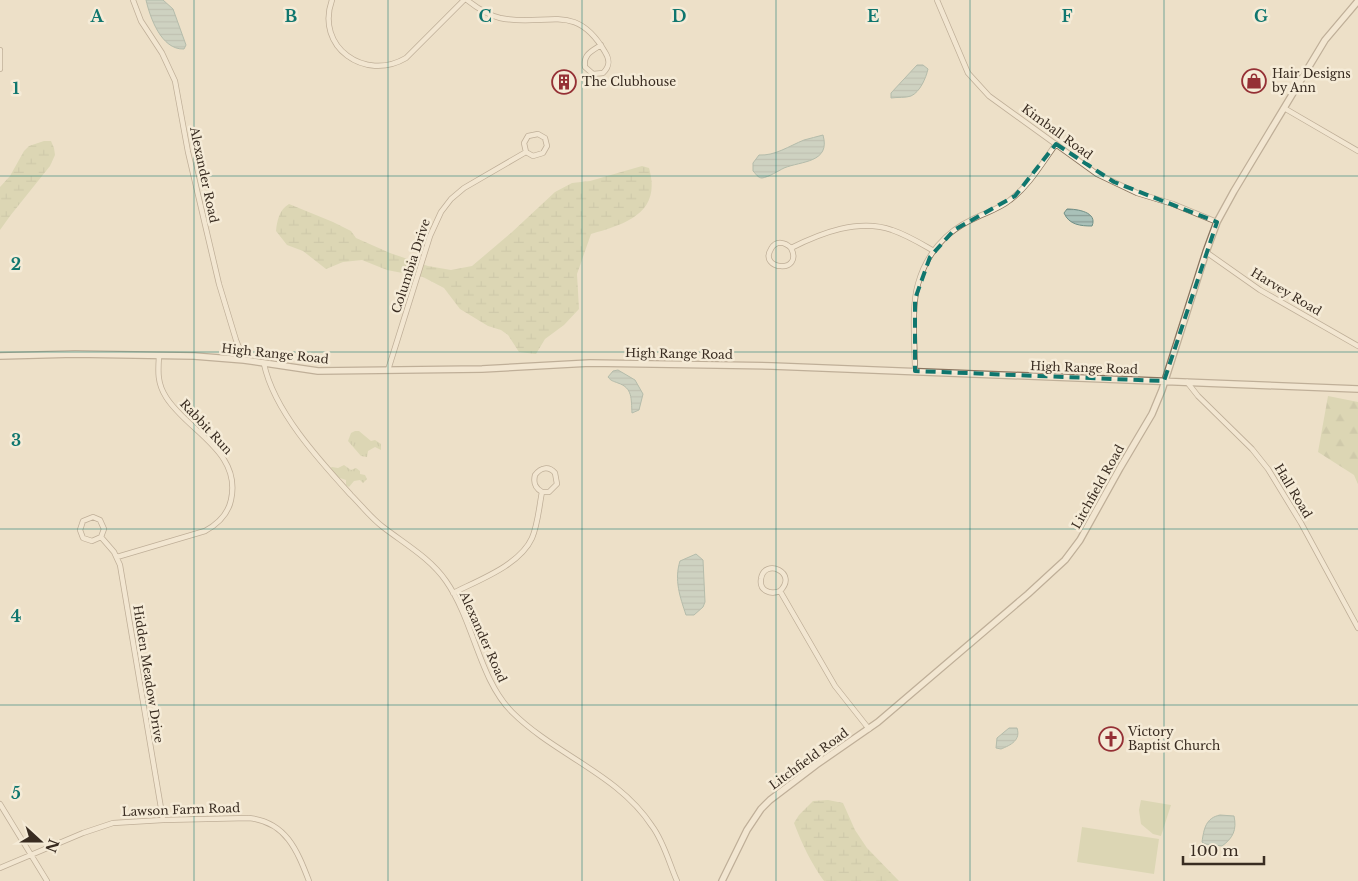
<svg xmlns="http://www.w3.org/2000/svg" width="1358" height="881" font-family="'Libre Baskerville',serif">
  <defs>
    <pattern id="grass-tufts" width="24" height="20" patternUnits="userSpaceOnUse" patternTransform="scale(1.25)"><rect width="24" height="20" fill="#c7cb9c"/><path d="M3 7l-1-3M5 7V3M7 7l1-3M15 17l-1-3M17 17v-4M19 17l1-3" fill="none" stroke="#acae86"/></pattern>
    <pattern id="forest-firs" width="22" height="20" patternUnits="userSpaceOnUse" patternTransform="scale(1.25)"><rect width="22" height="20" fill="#c7cb9c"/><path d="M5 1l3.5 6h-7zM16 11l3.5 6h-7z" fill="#acae86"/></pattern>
    <pattern id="wetland-marsh" width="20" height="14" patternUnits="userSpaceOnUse" patternTransform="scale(1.25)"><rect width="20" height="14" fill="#c7cb9c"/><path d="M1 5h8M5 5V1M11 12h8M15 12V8" fill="none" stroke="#acae86"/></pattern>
    <pattern id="water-rules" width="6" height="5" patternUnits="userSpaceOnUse" patternTransform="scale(1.25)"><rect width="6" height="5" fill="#a9c1b9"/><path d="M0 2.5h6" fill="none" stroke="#8b9d96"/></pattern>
  </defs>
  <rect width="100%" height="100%" fill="#ede0c8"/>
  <path fill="url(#grass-tufts)" d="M355 431H359L371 441 375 440 381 444V450L375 447 368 451 367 457 361 456 348 441 351 433Z
    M344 465 351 470 356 468 360 471V474L365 475 367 479 363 483 360 480 354 481 349 487 346 485V480L337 477 330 468 332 467 338 468Z"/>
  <path fill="url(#forest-firs)" d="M1328 396 1358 402V484L1354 475 1318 452Z"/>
  <path fill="url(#wetland-marsh)" d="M44 141H51L54 148 55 155 50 166 10 216 0 230V187L10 176 24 151 29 146Z
    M642 166 649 168C662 213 626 224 591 234L577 274 579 309 564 325 545 339 536 354 519 352 508 335 501 330 488 326 460 309 444 288 423 277 387 270 362 260 343 262 326 269 303 251 287 245 276 231C277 221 279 210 289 204L333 222 351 231 356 238 390 253 428 266 451 270 472 266 511 233 555 192 572 183 590 181Z
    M828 800 843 803 855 830 867 848 899 881H824C811 863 802 844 794 823L799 815 813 801Z"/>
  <path fill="#c7cb9c" d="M1141 800 1171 805 1161 836 1153 834 1141 824 1139 810Z
    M1082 827 1159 839 1154 874 1077 862Z"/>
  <path fill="url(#water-rules)" stroke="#6f8f86" d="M146 0H163L173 9 186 45 184 49C161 50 150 17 146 0Z
    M917 65H923L928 69C926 78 920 92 911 96 906 98 897 97 891 98V93Z
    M823 135C831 163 801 161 784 168 778 171 769 177 762 178 758 178 756 174 753 171V163L759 155C775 156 789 146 804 140 810 138 817 137 823 135Z
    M1067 209C1077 209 1098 212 1092 226 1081 226 1069 225 1064 213Z
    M618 370 635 380 643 394 639 410 632 413C631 399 633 388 618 383 613 381 611 381 608 377L613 371Z
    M696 554 703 560 705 602 703 607 694 615H686C680 597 674 580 680 561Z
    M1009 728H1017C1021 740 1011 745 1001 749L996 748 997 738Z
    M1220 815 1234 816C1237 830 1233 838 1222 846L1205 844 1202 842C1204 828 1206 818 1220 815Z"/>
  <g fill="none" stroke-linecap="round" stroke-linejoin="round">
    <g stroke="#88735e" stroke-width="6">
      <path id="minor" d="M133 0 141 21 162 53 175 81 188 152 219 284 236 340 244 360
        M332 0C315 47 365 82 406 58L464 0
        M467 0C477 8 488 15 500 18 546 28 575 0 605 52 610 60 610 66 603 73L593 74 585 67C583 54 592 51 601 45
        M937 0 968 73 989 96 1097 174 1137 193 1173 204 1217 222
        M0 50V69
        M1284 108 1358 151
        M791 248C804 274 758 270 771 249 776 240 785 242 791 248 821 233 859 218 892 230 907 235 920 243 934 251
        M1206 252 1260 290 1358 346
        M264 364C274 411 319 460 351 495 362 506 371 518 383 527 405 544 430 558 446 581 474 621 479 679 512 712 555 755 618 774 652 826 664 842 669 863 677 881
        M388 370 430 236 441 212 451 199 464 188 526 152 524 143 528 136 538 134 545 138 547 146 543 153 533 156 526 152
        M915 371C915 346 911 308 918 284 926 255 945 232 973 219 985 213 999 209 1010 200 1029 186 1042 163 1056 144
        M1187 382 1198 396 1252 449 1268 469 1301 523 1358 628
        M101 537 104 529 100 520 93 517 83 521 80 530 83 538 92 541 101 537 114 552 120 565 163 820
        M117 557 205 531C218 524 228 514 231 500 242 451 187 431 166 397 157 383 158 371 159 356
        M780 591C799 573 764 557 761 579 759 591 771 595 780 591L835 686 869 729
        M453 593C479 580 520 565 532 538 538 524 539 507 542 492H549L557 484 555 473C549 466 541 467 535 475 533 483 535 488 542 492
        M0 804 47 881
        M0 868 83 833 113 823 163 820 249 818C286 822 297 850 309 881"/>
    </g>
    <g stroke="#88735e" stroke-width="8">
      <path id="tertiary" d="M0 356 75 354 194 356 244 360 318 371 482 369 590 363 772 366 1358 389
        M722 881 747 830 761 809 770 800 816 765 878 722 1028 594 1065 560 1080 540 1120 468 1152 414 1162 390 1206 252 1217 222 1234 191 1325 40 1358 1"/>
    </g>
    <use href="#minor" stroke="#f8eedb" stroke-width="4.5"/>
    <use href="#tertiary" stroke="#f8eedb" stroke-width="5.5"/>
  </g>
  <path d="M0 0H1358V881H0ZM1056 144 1114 182 1217 222 1164 381 915 371V299L930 257 954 230 1015 196Z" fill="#ede0c8" fill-opacity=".55" fill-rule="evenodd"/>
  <path fill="none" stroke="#0f766e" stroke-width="4" stroke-dasharray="10 6" stroke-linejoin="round" d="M1056 144 1114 182 1217 222 1164 381 915 371V299L930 257 954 230 1015 196Z"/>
  <path fill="none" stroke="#0f766e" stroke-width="1" stroke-opacity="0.55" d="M194 0V881M388 0V881M582 0V881M776 0V881M970 0V881M1164 0V881M0 176H1358M0 352H1358M0 529H1358M0 705H1358"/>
  <defs>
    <g id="shop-ring" transform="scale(1.25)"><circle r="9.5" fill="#f5ebd7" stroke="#953035" stroke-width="1.5"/><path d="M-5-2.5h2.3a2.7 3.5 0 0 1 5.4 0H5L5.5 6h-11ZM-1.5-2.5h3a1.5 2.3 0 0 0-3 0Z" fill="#953035"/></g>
    <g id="building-ring" transform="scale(1.25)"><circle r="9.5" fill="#f5ebd7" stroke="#953035" stroke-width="1.5"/><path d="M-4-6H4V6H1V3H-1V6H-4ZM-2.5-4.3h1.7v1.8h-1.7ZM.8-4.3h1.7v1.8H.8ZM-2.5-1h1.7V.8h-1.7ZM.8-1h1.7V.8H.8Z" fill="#953035"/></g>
    <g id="church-ring" transform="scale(1.25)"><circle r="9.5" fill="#f5ebd7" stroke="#953035" stroke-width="1.5"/><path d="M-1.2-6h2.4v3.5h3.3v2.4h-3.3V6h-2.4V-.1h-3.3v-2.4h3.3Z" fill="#953035"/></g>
  </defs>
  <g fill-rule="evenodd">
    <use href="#shop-ring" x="1254" y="81"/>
    <use href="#building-ring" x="564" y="82"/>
    <use href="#church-ring" x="1111" y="739"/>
  </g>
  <g text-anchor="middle" stroke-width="5" stroke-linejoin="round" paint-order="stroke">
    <g font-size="12" fill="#392c21" stroke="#f5ebd7" text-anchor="start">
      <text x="1272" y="78">Hair Designs<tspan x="1272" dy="14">by Ann</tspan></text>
      <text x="582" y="86">The Clubhouse</text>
      <text x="1128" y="736">Victory<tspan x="1128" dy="14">Baptist Church</tspan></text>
    </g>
    <g font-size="12" fill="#392c21" stroke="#f5ebd7">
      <text transform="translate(1057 132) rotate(36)" y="4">Kimball Road</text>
      <text transform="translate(204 175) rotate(78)" y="4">Alexander Road</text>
      <text transform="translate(411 266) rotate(-72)" y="4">Columbia Drive</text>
      <text transform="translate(1286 292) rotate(31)" y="4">Harvey Road</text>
      <text transform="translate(275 354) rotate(6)" y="4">High Range Road</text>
      <text transform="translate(679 354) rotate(1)" y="4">High Range Road</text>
      <text transform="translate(1084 368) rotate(2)" y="4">High Range Road</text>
      <text transform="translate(206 427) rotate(47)" y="4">Rabbit Run</text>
      <text transform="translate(1098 487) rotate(-61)" y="4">Litchfield Road</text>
      <text transform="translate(1293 491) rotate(59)" y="4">Hall Road</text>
      <text transform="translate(483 637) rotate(66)" y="4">Alexander Road</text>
      <text transform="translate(148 674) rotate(81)" y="4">Hidden Meadow Drive</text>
      <text transform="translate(809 759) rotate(-36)" y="4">Litchfield Road</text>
      <text transform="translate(181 810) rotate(-2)" y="4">Lawson Farm Road</text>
    </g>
  </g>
  <g font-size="16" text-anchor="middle" font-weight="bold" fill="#0f766e" stroke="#f5ebd7" stroke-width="5" stroke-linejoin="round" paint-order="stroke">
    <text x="97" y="22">A</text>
    <text x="291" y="22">B</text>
    <text x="485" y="22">C</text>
    <text x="679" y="22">D</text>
    <text x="873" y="22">E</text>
    <text x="1067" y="22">F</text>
    <text x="1261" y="22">G</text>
    <text x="16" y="94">1</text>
    <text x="16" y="270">2</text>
    <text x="16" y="446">3</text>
    <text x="16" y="622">4</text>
    <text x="16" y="799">5</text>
  </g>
  <g transform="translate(40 841) rotate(111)" stroke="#f5ebd7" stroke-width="4" paint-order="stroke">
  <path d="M0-4L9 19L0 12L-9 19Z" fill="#392c21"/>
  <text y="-8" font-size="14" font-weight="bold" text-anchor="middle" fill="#392c21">N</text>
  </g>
  <path d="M1183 856v8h81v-8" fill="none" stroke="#392c21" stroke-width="2.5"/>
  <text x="1190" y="856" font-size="15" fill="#392c21" stroke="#f5ebd7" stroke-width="4" paint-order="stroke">100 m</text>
</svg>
